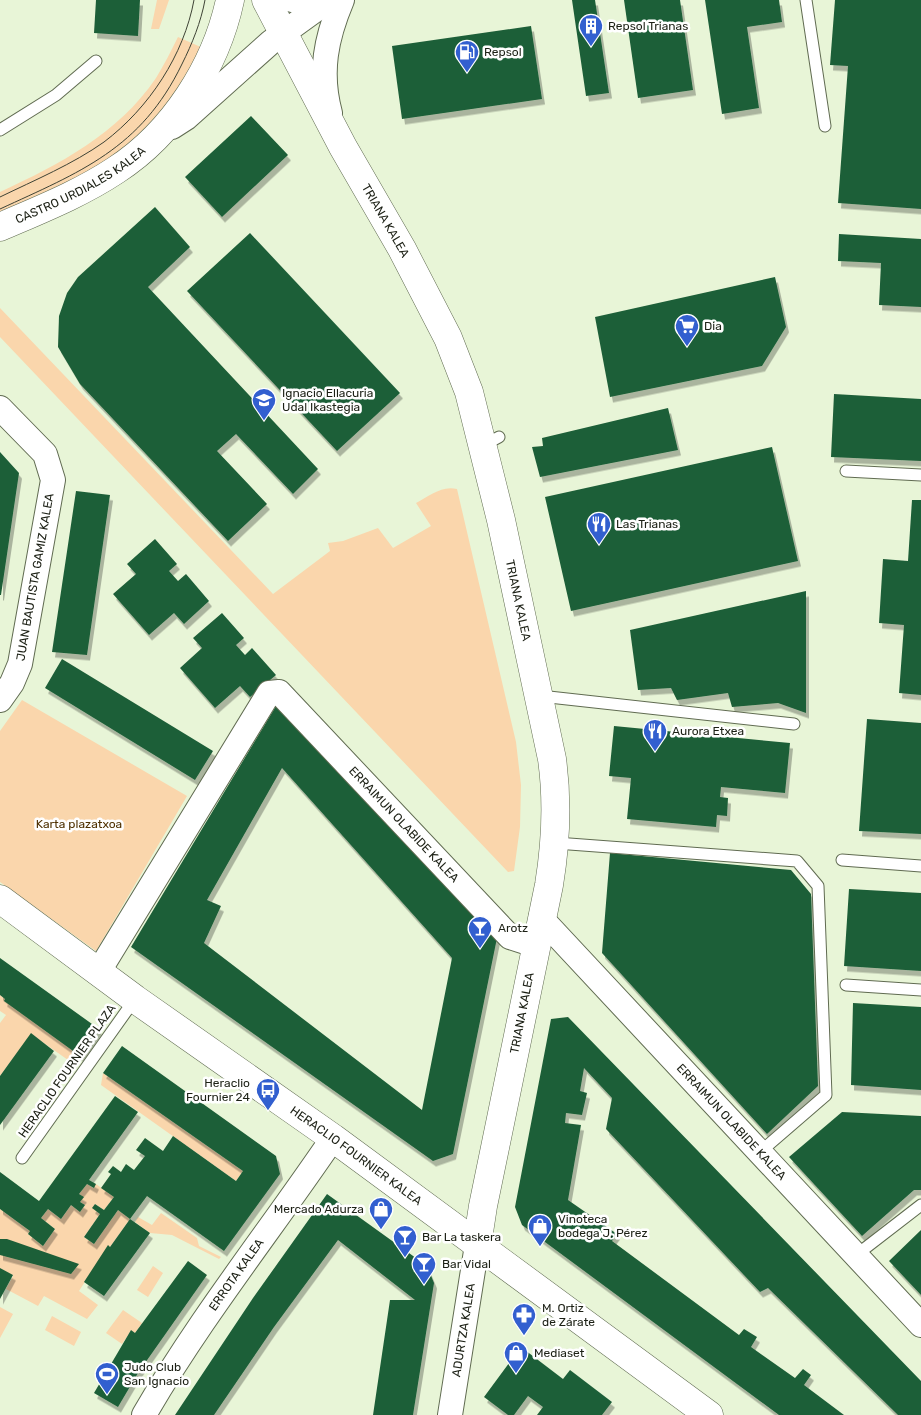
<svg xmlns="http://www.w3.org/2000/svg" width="921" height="1415" font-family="Rubik,sans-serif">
  <defs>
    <filter id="shadow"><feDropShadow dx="3" dy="5.5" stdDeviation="0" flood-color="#0004"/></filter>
  </defs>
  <rect width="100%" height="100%" fill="#e8f5d7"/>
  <path fill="#fad6ac" d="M157 0H169L159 29H151Z
    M178 37 203 48 162 114 110 162 0 215V192C60 164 118 134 156 78 164 65 171 51 178 37Z
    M0 308 273 594 330 551 328 543 343 541 378 528 393 548 431 526 416 503C429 496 442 485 457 489L516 742 521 785 520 827 514 871 508 872 0 337Z
    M22 700 187 796 96 951 0 882V731Z
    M0 995 5 999V1001L80 1056 68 1060 31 1034 0 1076V1023L6 1015 0 1011Z
    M103 1073 243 1171 236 1181 101 1085Z
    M87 1184 93 1188 96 1184 114 1197 104 1210 95 1204 93 1208 100 1214 84 1237 94 1244 118 1210 130 1219 110 1247 108 1246 79 1291 98 1305 87 1319 44 1296 38 1306 6 1289 13 1276 0 1268V1209L30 1231 28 1234 43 1246 55 1229 41 1218 48 1209 61 1219 71 1205 80 1212 85 1205 80 1202 83 1197 79 1194Z
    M161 1213 197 1238 199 1246 221 1257 219 1259 172 1235 150 1233 135 1222 138 1217 152 1225Z
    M153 1266 163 1273 148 1297 137 1290Z
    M0 1307 13 1314 0 1338Z
    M123 1310 142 1323 135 1333 131 1331 122 1344 106 1333Z
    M52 1316 81 1332 74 1346 45 1330Z"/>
  <path fill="#1e5e38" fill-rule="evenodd" filter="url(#shadow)" d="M96 0H140L138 36 94 33Z
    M572 0H595L609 93 586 96Z
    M624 0H680L693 90 638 98Z
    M705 0H779L782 22 747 27 759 108 722 114Z
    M835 0H921V209L838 203 848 66 830 65Z
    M531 26 542 99 402 119 392 46Z
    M251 116 288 155 222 217 185 177Z
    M155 207 190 247 148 287 318 469 293 494 236 434 217 451 267 504 228 541 80 384 58 347 59 316 67 293 78 277Z
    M250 233 400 393 337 451 187 291Z
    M839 234 921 239V307L879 305 881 263 838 261Z
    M775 277 786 327 762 366 610 397 595 317Z
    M834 394 921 399V461L831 457Z
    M668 408 678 450 540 477 532 447 543 446 542 438Z
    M772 447 798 561 571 611 545 497Z
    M0 452 19 473 1 595H0Z
    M76 491 110 495 87 655 52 652Z
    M912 500H921V695L899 693 904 625 879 623 883 559 908 561Z
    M155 539 177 564 169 571 178 581 186 574 209 601 184 624 174 613 149 635 113 594 136 574 127 564Z
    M806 591V713L778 703 732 707 728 693 677 700 671 688 638 690 630 630Z
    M222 613 244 638 236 645 245 655 252 648 276 675 250 697 240 686 215 708 180 668 202 648 193 638Z
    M62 659 213 751 195 780 45 688Z
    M276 706 497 938 453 1154 433 1161 131 947ZM282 768 452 958 422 1110 204 943 221 906 207 900Z
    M867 719 921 723V834L859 831Z
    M614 726 790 743 785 793 721 787 720 797 728 798 727 816 717 815 716 827 627 819 631 778 609 776Z
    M610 853 791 870 811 894 818 1086 767 1134 602 953Z
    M849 889 921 893V971L844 966Z
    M0 958 99 1029 80 1056 4 1001 5 999 0 995Z
    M853 1003 921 1007V1090L851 1085Z
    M568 1017 921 1381V1415H898L768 1288 760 1292 606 1129 612 1098 584 1068 580 1091 587 1093 582 1115 566 1113 565 1123 581 1125 568 1200 617 1234 612 1241 739 1335 744 1329 757 1337 751 1347 795 1378 803 1369 811 1375 804 1385 844 1415H779L522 1225 515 1207 551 1019Z
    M31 1033 54 1051 0 1125V1076Z
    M122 1046 276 1156 280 1174 224 1251 147 1196 130 1219 118 1210 94 1244 84 1237 100 1214 92 1208 95 1204 104 1210 114 1197 101 1188 111 1174 108 1172 113 1166 121 1172 126 1164 134 1170 145 1156 136 1150 145 1138 163 1151 173 1136 236 1181 243 1171 103 1073Z
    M115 1096 138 1112 89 1180 96 1184 94 1188 87 1184 79 1194 84 1197 80 1202 85 1205 80 1212 71 1205 61 1219 48 1209 41 1218 55 1229 43 1246 28 1234 30 1231 0 1209V1172L39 1201Z
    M842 1112 921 1116V1190H914L862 1236 789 1157Z
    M327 1194 427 1266 434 1283 413 1415H373L390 1300H415L338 1240 274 1327 214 1415H175L253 1298Z
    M130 1219 150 1233 104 1296 84 1282 108 1245 110 1247Z
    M921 1230V1295L889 1261Z
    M0 1239H7L79 1264 71 1274 0 1255Z
    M188 1261 207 1275 138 1373 118 1407 94 1393 131 1330 135 1333Z
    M0 1268 13 1275 0 1299Z
    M521 1347 563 1379 570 1370 612 1402 602 1415H537L543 1407 528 1396 514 1415H508L484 1397Z"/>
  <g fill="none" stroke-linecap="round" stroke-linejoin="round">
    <g stroke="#606b51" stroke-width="13">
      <path id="service" d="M806 0 825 126
        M0 130 56 95 96 61
        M484 445 499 437
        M846 471 921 475
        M540 696 794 724
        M556 843 797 861 818 886 826 1095 760 1152
        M842 860 921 866
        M846 985 921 990
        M22 1158 135 999
        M855 1256 921 1205"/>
    </g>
    <g stroke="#606b51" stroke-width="26">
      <g id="minor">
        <path d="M292 0 307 4 323 3"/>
        <path d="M330 113C319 72 326 38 342 0"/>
        <path d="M172 127 186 118 271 42 329 0"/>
        <path d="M0 408 45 454 53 480 20 664 12 683 0 700"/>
        <path id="s1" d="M541 918 921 1325"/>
        <path id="s2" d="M99 971 269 693 279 692 510 937 535 945"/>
        <path id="s3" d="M144 1415C200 1318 270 1231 333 1138"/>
        <path id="s4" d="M450 1415 477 1245"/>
      </g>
    </g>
    <g stroke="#606b51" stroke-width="29">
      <g id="tertiary">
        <path id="s5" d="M0 227C39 210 80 194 116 170 173 133 216 66 230 0"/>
      </g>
    </g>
    <g stroke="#606b51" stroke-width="29">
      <g id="secondary">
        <path id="s6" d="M266 0 343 147 402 249 448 338 469 392 501 520 552 759C558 802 556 842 549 885L483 1206 477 1245"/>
        <path id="s7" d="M0 899 135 999 333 1138 709 1415"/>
      </g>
    </g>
    <use href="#service" stroke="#fff" stroke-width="11"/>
    <use href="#minor" stroke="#fff" stroke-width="24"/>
    <use href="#tertiary" stroke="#fff" stroke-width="28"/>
    <use href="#secondary" stroke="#fff" stroke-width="28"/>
    <path stroke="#3e4335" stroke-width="1" d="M0 197C35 180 73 164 104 142 149 108 184 55 194 0
      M0 209C80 172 141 149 182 64 192 44 201 22 205 0"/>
  </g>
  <defs>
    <g id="building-pin" transform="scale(1.25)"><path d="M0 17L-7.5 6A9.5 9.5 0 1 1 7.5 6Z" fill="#325fcf" stroke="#fff"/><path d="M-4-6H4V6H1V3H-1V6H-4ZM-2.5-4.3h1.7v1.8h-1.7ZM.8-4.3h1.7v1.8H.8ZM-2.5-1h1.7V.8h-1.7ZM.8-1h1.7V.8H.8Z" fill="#fff"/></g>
    <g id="fuel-pin" transform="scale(1.25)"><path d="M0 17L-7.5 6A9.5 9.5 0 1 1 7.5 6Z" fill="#325fcf" stroke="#fff"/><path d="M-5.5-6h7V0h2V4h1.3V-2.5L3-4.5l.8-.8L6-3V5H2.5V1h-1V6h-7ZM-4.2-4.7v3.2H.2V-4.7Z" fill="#fff"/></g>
    <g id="supermarket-pin" transform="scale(1.25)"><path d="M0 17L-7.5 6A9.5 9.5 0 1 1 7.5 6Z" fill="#325fcf" stroke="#fff"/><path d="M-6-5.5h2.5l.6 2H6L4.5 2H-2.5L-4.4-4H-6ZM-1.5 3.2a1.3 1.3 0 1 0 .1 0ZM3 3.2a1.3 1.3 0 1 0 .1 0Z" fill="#fff"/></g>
    <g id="university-pin" transform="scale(1.25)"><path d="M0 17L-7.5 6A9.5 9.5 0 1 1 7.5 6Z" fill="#325fcf" stroke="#fff"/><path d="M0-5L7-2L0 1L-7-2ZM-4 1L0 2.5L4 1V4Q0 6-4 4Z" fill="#fff"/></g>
    <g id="restaurant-pin" transform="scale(1.25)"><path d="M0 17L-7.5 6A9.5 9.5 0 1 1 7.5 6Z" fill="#325fcf" stroke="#fff"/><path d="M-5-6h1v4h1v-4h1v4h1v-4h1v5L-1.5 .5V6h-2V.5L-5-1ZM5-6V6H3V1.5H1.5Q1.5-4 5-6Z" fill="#fff"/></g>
    <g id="bar-pin" transform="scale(1.25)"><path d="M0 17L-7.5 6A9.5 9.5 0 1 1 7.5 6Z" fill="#325fcf" stroke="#fff"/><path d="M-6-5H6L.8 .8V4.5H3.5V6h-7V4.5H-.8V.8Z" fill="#fff"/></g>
    <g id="bus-pin" transform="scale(1.25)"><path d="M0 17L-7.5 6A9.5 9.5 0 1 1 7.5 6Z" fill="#325fcf" stroke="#fff"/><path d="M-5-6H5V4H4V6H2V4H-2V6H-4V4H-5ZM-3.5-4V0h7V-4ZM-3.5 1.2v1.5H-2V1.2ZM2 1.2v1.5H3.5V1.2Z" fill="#fff"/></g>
    <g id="shop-pin" transform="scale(1.25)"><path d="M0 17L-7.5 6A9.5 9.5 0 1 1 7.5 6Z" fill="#325fcf" stroke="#fff"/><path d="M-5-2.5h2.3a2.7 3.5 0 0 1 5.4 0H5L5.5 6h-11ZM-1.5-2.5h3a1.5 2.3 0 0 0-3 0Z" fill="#fff"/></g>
    <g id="pharmacy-pin" transform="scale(1.25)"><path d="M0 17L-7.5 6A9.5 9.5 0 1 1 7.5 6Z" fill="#325fcf" stroke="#fff"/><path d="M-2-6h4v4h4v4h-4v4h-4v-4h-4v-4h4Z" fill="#fff"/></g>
    <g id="stadium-pin" transform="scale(1.25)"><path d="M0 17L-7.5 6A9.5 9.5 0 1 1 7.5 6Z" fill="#325fcf" stroke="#fff"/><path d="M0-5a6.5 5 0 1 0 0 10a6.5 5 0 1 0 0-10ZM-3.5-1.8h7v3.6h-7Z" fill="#fff"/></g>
  </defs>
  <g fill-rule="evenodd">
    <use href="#building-pin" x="591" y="26"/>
    <use href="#fuel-pin" x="467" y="52"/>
    <use href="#supermarket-pin" x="687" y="326"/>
    <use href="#university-pin" x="264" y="400"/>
    <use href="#restaurant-pin" x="599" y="524"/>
    <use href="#restaurant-pin" x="655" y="731"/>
    <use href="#bar-pin" x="480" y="928"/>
    <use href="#bus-pin" x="268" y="1090"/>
    <use href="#shop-pin" x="381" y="1209"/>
    <use href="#shop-pin" x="540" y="1226"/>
    <use href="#bar-pin" x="405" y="1237"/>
    <use href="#bar-pin" x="424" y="1264"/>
    <use href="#pharmacy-pin" x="524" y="1315"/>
    <use href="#shop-pin" x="516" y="1353"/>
    <use href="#stadium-pin" x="107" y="1374"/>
  </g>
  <g text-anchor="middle" stroke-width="5" stroke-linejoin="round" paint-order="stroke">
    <g font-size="12" fill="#1c2015" stroke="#fff" text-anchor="start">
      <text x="608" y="30">Repsol Trianas</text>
      <text x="484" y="56">Repsol</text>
      <text x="704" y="330">Dia</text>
      <text x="282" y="397">Ignacio Ellacuria<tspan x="282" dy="14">Udal Ikastegia</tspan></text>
      <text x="616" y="528">Las Trianas</text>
      <text x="672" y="735">Aurora Etxea</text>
      <text x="498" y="932">Arotz</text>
      <text x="250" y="1087" text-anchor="end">Heraclio<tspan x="250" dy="14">Fournier 24</tspan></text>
      <text x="364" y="1213" text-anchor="end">Mercado Adurza</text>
      <text x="558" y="1223">Vinoteca<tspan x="558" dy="14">bodega J. Pérez</tspan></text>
      <text x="422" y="1241">Bar La taskera</text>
      <text x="442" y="1268">Bar Vidal</text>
      <text x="542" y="1312">M. Ortiz<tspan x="542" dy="14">de Zárate</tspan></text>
      <text x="534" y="1357">Mediaset</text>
      <text x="124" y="1371">Judo Club<tspan x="124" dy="14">San Ignacio</tspan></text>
    </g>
    <g font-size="12" fill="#1c2015" stroke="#fff">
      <text dy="4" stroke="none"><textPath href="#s5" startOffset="91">CASTRO URDIALES KALEA</textPath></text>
      <text dy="4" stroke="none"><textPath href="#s6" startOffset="251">TRIANA KALEA</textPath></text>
      <text transform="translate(35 577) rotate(-80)" y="4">JUAN BAUTISTA GAMIZ KALEA</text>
      <text dy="4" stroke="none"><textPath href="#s6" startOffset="656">TRIANA KALEA</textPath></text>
      <text dy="4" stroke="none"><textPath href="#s2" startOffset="518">ERRAIMUN OLABIDE KALEA</textPath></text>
      <text transform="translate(522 1013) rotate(-79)" y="4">TRIANA KALEA</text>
      <text transform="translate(67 1071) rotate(-55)" y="4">HERACLIO FOURNIER PLAZA</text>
      <text dy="4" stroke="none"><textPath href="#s1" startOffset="279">ERRAIMUN OLABIDE KALEA</textPath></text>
      <text dy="4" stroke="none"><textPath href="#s7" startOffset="439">HERACLIO FOURNIER KALEA</textPath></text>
      <text dy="4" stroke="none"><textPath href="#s3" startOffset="168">ERROTA KALEA</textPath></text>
      <text dy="4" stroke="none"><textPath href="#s4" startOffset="86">ADURTZA KALEA</textPath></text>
    </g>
    <g font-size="12" fill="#4f3102" stroke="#fff">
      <text x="79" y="828">Karta plazatxoa</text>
    </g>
  </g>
</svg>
